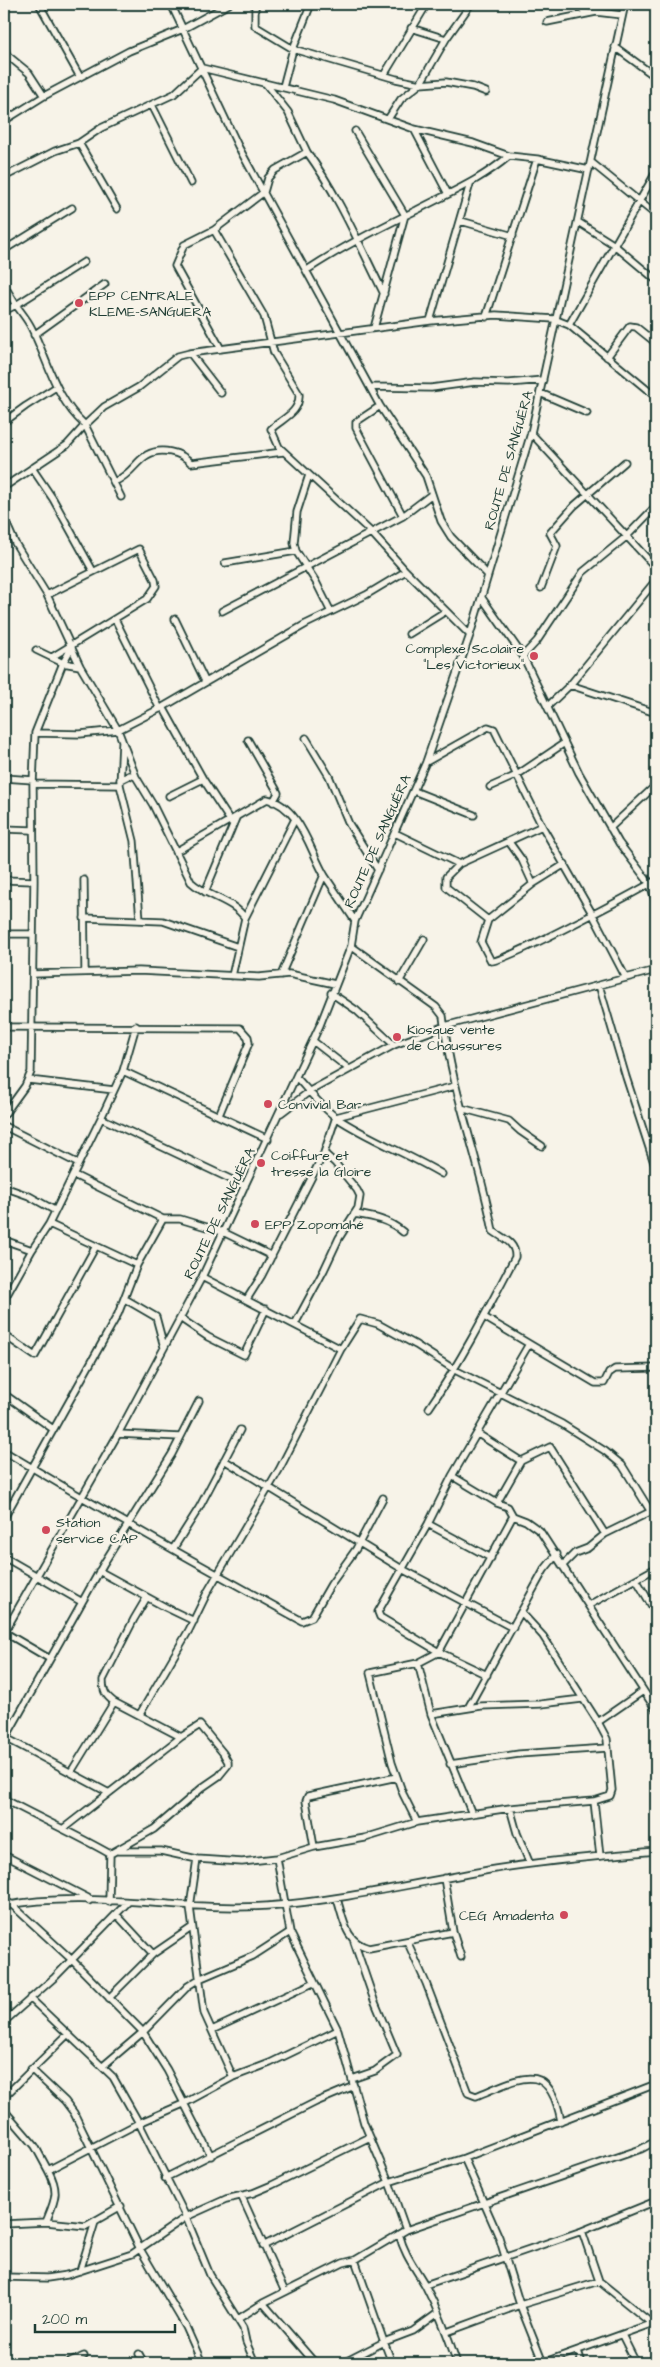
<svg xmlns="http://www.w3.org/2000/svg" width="660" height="2367" font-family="'Architects Daughter',sans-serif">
  <rect width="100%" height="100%" fill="#f7f3e8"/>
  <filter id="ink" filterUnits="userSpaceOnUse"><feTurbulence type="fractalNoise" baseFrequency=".02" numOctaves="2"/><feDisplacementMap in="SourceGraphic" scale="10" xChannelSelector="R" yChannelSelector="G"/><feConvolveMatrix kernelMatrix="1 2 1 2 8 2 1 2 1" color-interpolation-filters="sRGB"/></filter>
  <g filter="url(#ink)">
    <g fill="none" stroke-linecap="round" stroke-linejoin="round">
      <g stroke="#1f3d34" stroke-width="9">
        <path id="minor" d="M39 4 80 77
          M171 4 238 146 380 406 426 476 441 521 451 537 487 574
          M255 4V26L293 49 396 79 420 84 446 82 473 87 486 92
          M574 4 588 13
          M650 4 656 9
          M547 22 596 12 622 15
          M411 28 446 39
          M4 47 7 55 29 73 44 96
          M615 47 656 77
          M384 75 427 4
          M283 87 293 49 311 4
          M152 105 191 183
          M388 119 401 99 420 84 446 39 471 4
          M4 121 44 96 129 51 183 29 229 4
          M414 129 448 194
          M355 131 405 215 374 328
          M79 143 117 209
          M307 152C339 196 360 246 384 294
          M592 163 656 215
          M4 177 55 151 79 143 101 128 174 94 202 68 334 100 414 129 473 143 509 156 537 159 589 170
          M461 221 513 236
          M578 222 613 244 656 280
          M214 230 264 316 274 353 299 394C300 413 283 418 271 429L279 447 370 531 406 571 470 635
          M4 250 72 208
          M307 270C342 247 379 228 417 210 449 193 481 180 509 156
          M4 285 16 305 84 262
          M4 311 16 305C21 312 27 319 31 327 49 362 54 397 85 425L121 497
          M486 317 537 159
          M430 321 470 184
          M569 325 656 172
          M34 335 105 284
          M221 349 175 266 184 245 214 230 264 192 268 178 275 170 307 152 288 112 265 83
          M190 353 221 393
          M607 357 630 326 636 327 656 343
          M371 387 431 388 475 382 509 383 543 380
          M540 393 587 413
          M380 406 356 422V428L403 516
          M4 422 26 406 56 387
          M531 433 656 568
          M32 468 53 499 93 571
          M309 475 297 512 294 543 296 551 316 582 331 612
          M114 482C132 474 135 462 147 455 161 447 181 452 191 463L283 452
          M4 487 67 445 85 425 104 407 139 387 178 356 190 353 430 321 496 315 554 319 569 325 656 397
          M4 518 15 543 47 595 80 666 118 730 136 777 153 805 191 882C207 897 233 900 245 918
          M225 563 296 551
          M541 588 557 546 550 533 574 506 625 462
          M47 595 139 549 155 580 156 586 147 599 52 657
          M482 598 523 656 579 773 619 843 650 884 656 903
          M222 611 403 516 432 494
          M115 619 160 709
          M175 619 205 681
          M409 634 446 611
          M36 650 63 663 80 666
          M523 656 537 641 583 572 626 537 656 506
          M570 685 656 580
          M548 706 570 685 656 713
          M163 707 203 779 231 822
          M35 733 80 734 118 730 163 707 306 624 366 595 406 571
          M306 738 329 776 349 824 378 870
          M248 740 276 789 278 793 273 802
          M122 742 120 785 134 841 140 920
          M426 762 488 727 494 729 542 826 593 915 626 978
          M4 778 33 780
          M120 780 130 775 136 777
          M33 784 120 785
          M490 787 517 775 563 744
          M414 791 474 815
          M169 796 203 779
          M542 826 459 864 446 877V887L488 920 481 942 491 961C501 964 638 891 656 880
          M610 828 656 785
          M4 829 32 830
          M395 833 459 864
          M509 842 522 860 533 884
          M175 852 267 799C300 806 310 851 325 876 335 891 345 906 355 921
          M4 880 34 881
          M84 880 85 972
          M205 892 236 818
          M84 918 163 921 238 947
          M488 920 533 884 565 864
          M4 934H33
          M351 946 436 1007 443 1016C451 1090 479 1158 493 1231 502 1238 516 1242 515 1257 488 1309 462 1360 429 1408
          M33 974 139 971 259 977 289 974 335 984
          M281 975 324 875
          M232 976 245 918 295 819
          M399 982 424 939
          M599 985 626 1077 656 1169
          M331 993 356 1010 394 1045
          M4 1027 240 1028 248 1037 249 1043 219 1115
          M313 1041 349 1069
          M123 1071 268 1139
          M296 1077C309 1091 321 1107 337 1118 370 1140 407 1153 442 1174
          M29 1080 114 1090
          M461 1108 509 1121 520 1131 542 1146
          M281 1113 310 1091 394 1045 445 1026 656 970
          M4 1115 25 1086 31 1072 34 881 33 784 35 733 63 663 72 647
          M101 1118 245 1186
          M4 1126 77 1163
          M74 1175 163 1219H180L223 1232 272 1256
          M4 1187 29 1196 54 1210
          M354 1214C373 1217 388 1219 403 1232
          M49 1224 137 1265
          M4 1240 32 1250
          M202 1277 341 1349
          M125 1299 156 1317 164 1347
          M247 1299 262 1275 324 1153 336 1117 455 1086
          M4 1300 32 1250 49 1224 101 1118 123 1071 136 1026
          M484 1317 595 1383H604L609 1373 615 1369 656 1368
          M180 1318 208 1337 244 1355 266 1309
          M295 1324 324 1270 339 1238 358 1208 360 1196 357 1190 335 1163 324 1153
          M4 1335 35 1356 96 1246
          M4 1394 53 1429
          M118 1434 180 1437
          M478 1434 521 1461
          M4 1451C102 1510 201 1566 302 1621L312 1617 331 1584 356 1549 383 1498
          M224 1460 402 1569 513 1628
          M452 1476 497 1503 508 1507 513 1516 526 1521 540 1531 656 1710
          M497 1503 521 1461 550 1447 605 1534
          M4 1518 118 1314 137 1265 163 1219
          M428 1524 491 1558
          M173 1549 199 1508 240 1430
          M4 1557 82 1602
          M562 1566 575 1553 588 1548 605 1534 656 1509
          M99 1571 165 1607 194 1621
          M636 1579 656 1613
          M147 1597 134 1619 103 1680C103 1691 105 1695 114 1702L181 1737
          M589 1605 656 1568
          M521 1612 543 1636 598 1722 607 1739 612 1790 610 1796 594 1801 600 1856
          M4 1632 50 1659
          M4 1633 118 1434 202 1277 320 1025 351 946 355 921 426 762 470 635 531 433 625 4
          M418 1663 431 1714 472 1814
          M487 1675 439 1652 380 1617 378 1612 428 1524 452 1476 529 1344
          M468 1708 544 1570 557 1554
          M140 1714 189 1630 208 1591 279 1470 341 1349 360 1319 378 1324 416 1345 455 1370 562 1424 605 1451 622 1465 651 1512
          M431 1714 481 1706 541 1704 582 1699
          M598 1722 643 1691
          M6 1738 109 1793
          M4 1741 104 1563 172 1454 199 1401
          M450 1764 519 1754 607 1748
          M71 1772 114 1702
          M4 1799C39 1818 75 1834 110 1854
          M510 1808 517 1833 530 1864
          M417 1822 403 1794 392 1763 370 1673 418 1663 439 1652 513 1516
          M64 1828 181 1737 200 1725 223 1753 228 1762V1765L219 1776 203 1787 154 1829 110 1854
          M314 1847 306 1801 308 1796 397 1777
          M118 1851H161L197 1859 242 1862 277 1858 314 1847 365 1838 417 1822 510 1808 594 1801
          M4 1855 88 1898 89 1901
          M277 1858 290 1932 338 2030 364 2123 389 2182 406 2230
          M197 1859 190 1907 204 2013 233 2077
          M444 1878 453 1932 461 1957
          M337 1899C344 1920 345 1942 369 1948L453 1932
          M4 1901 11 1904 72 1960 143 2032 167 2070 211 2156
          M109 1902 110 1854
          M4 1906C89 1889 180 1912 267 1906 345 1900 419 1882 495 1869 548 1860 602 1856 656 1851
          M117 1915 153 1954
          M407 1941 426 1983 468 2093 476 2096C519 2079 549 2057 561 2121
          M30 1998 113 2077 139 2123 186 2217 210 2275 243 2328 246 2342 255 2363
          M109 1998 153 1954 191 1928
          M4 2009 9 2017
          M4 2022 55 1977 128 1902
          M212 2030 313 1983
          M103 2066 143 2032 188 1986 199 1979 253 1956 290 1932
          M31 2069 65 2101 74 2113 140 2249 186 2327 202 2363
          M352 2079 375 2071 397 2055 374 2000 354 1942
          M4 2097 67 2035
          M4 2110 35 2146 48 2170 139 2123 183 2104 233 2077 270 2063 338 2030
          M464 2158 499 2237 520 2305 543 2363
          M165 2178 316 2102 354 2086
          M241 2195 285 2292
          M46 2222C55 2200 60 2192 48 2170
          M4 2224 46 2222 86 2226 121 2206
          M582 2231 599 2281 651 2323
          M263 2246 389 2182 464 2158 656 2084
          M80 2271 95 2222
          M4 2277 47 2278 67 2275 132 2254 186 2217 226 2199 253 2193 272 2185 370 2137
          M425 2285 582 2231 656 2201
          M263 2303 315 2363
          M238 2319 263 2303 343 2263 355 2260 399 2234
          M447 2332 520 2305 599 2281
          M622 2335 636 2363
          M578 2351 582 2363
          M139 2354 144 2363
          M68 2363 84 2356
          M343 2363 384 2342 355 2260
          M392 2363 384 2342 413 2331 438 2313
          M457 2363C448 2336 438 2310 425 2285 414 2266 405 2256 399 2234L406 2230 641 2149 656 2141
          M542 2363 656 2322"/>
      </g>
      <use href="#minor" stroke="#f7f3e8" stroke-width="5.5"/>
    </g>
  </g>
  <g fill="#d1495b" stroke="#f7f3e8" stroke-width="2">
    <circle cx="79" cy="303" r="5"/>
    <circle cx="534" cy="656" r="5"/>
    <circle cx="397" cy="1037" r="5"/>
    <circle cx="268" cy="1104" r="5"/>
    <circle cx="261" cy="1163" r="5"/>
    <circle cx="255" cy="1224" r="5"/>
    <circle cx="46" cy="1530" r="5"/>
    <circle cx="564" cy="1915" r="5"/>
  </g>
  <g text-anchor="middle" stroke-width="4.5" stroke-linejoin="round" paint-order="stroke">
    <g font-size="14" fill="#1f3d34" stroke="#f7f3e8" text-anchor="start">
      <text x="89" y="300">EPP CENTRALE<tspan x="89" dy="16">KLEME-SANGUERA</tspan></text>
      <text x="524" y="653" text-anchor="end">Complexe Scolaire<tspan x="524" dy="16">"Les Victorieux"</tspan></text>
      <text x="407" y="1034">Kiosque vente<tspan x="407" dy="16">de Chaussures</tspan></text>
      <text x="278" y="1109">Convivial Bar</text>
      <text x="271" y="1160">Coiffure et<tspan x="271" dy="16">tresse la Gloire</tspan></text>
      <text x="265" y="1229">EPP Zopomahé</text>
      <text x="56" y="1527">Station<tspan x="56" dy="16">service CAP</tspan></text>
      <text x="554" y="1920" text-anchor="end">CEG Amadenta</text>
    </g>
    <g font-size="14" fill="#1f3d34" stroke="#f7f3e8">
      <text transform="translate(508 460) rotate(-74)" y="5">ROUTE DE SANGUÉRA</text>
      <text transform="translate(377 841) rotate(-66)" y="5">ROUTE DE SANGUÉRA</text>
      <text transform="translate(219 1213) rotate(-64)" y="5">ROUTE DE SANGUÉRA</text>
    </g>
  </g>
  <rect width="660" height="2367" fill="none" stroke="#f7f3e8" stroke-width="20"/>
  <rect x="10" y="10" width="640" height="2347" fill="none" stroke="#1f3d34" stroke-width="2" filter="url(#ink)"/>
  <path d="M35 2324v8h140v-8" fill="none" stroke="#1f3d34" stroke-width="2.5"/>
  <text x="42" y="2324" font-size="15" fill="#1f3d34" stroke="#f7f3e8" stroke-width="4" paint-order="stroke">200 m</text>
</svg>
